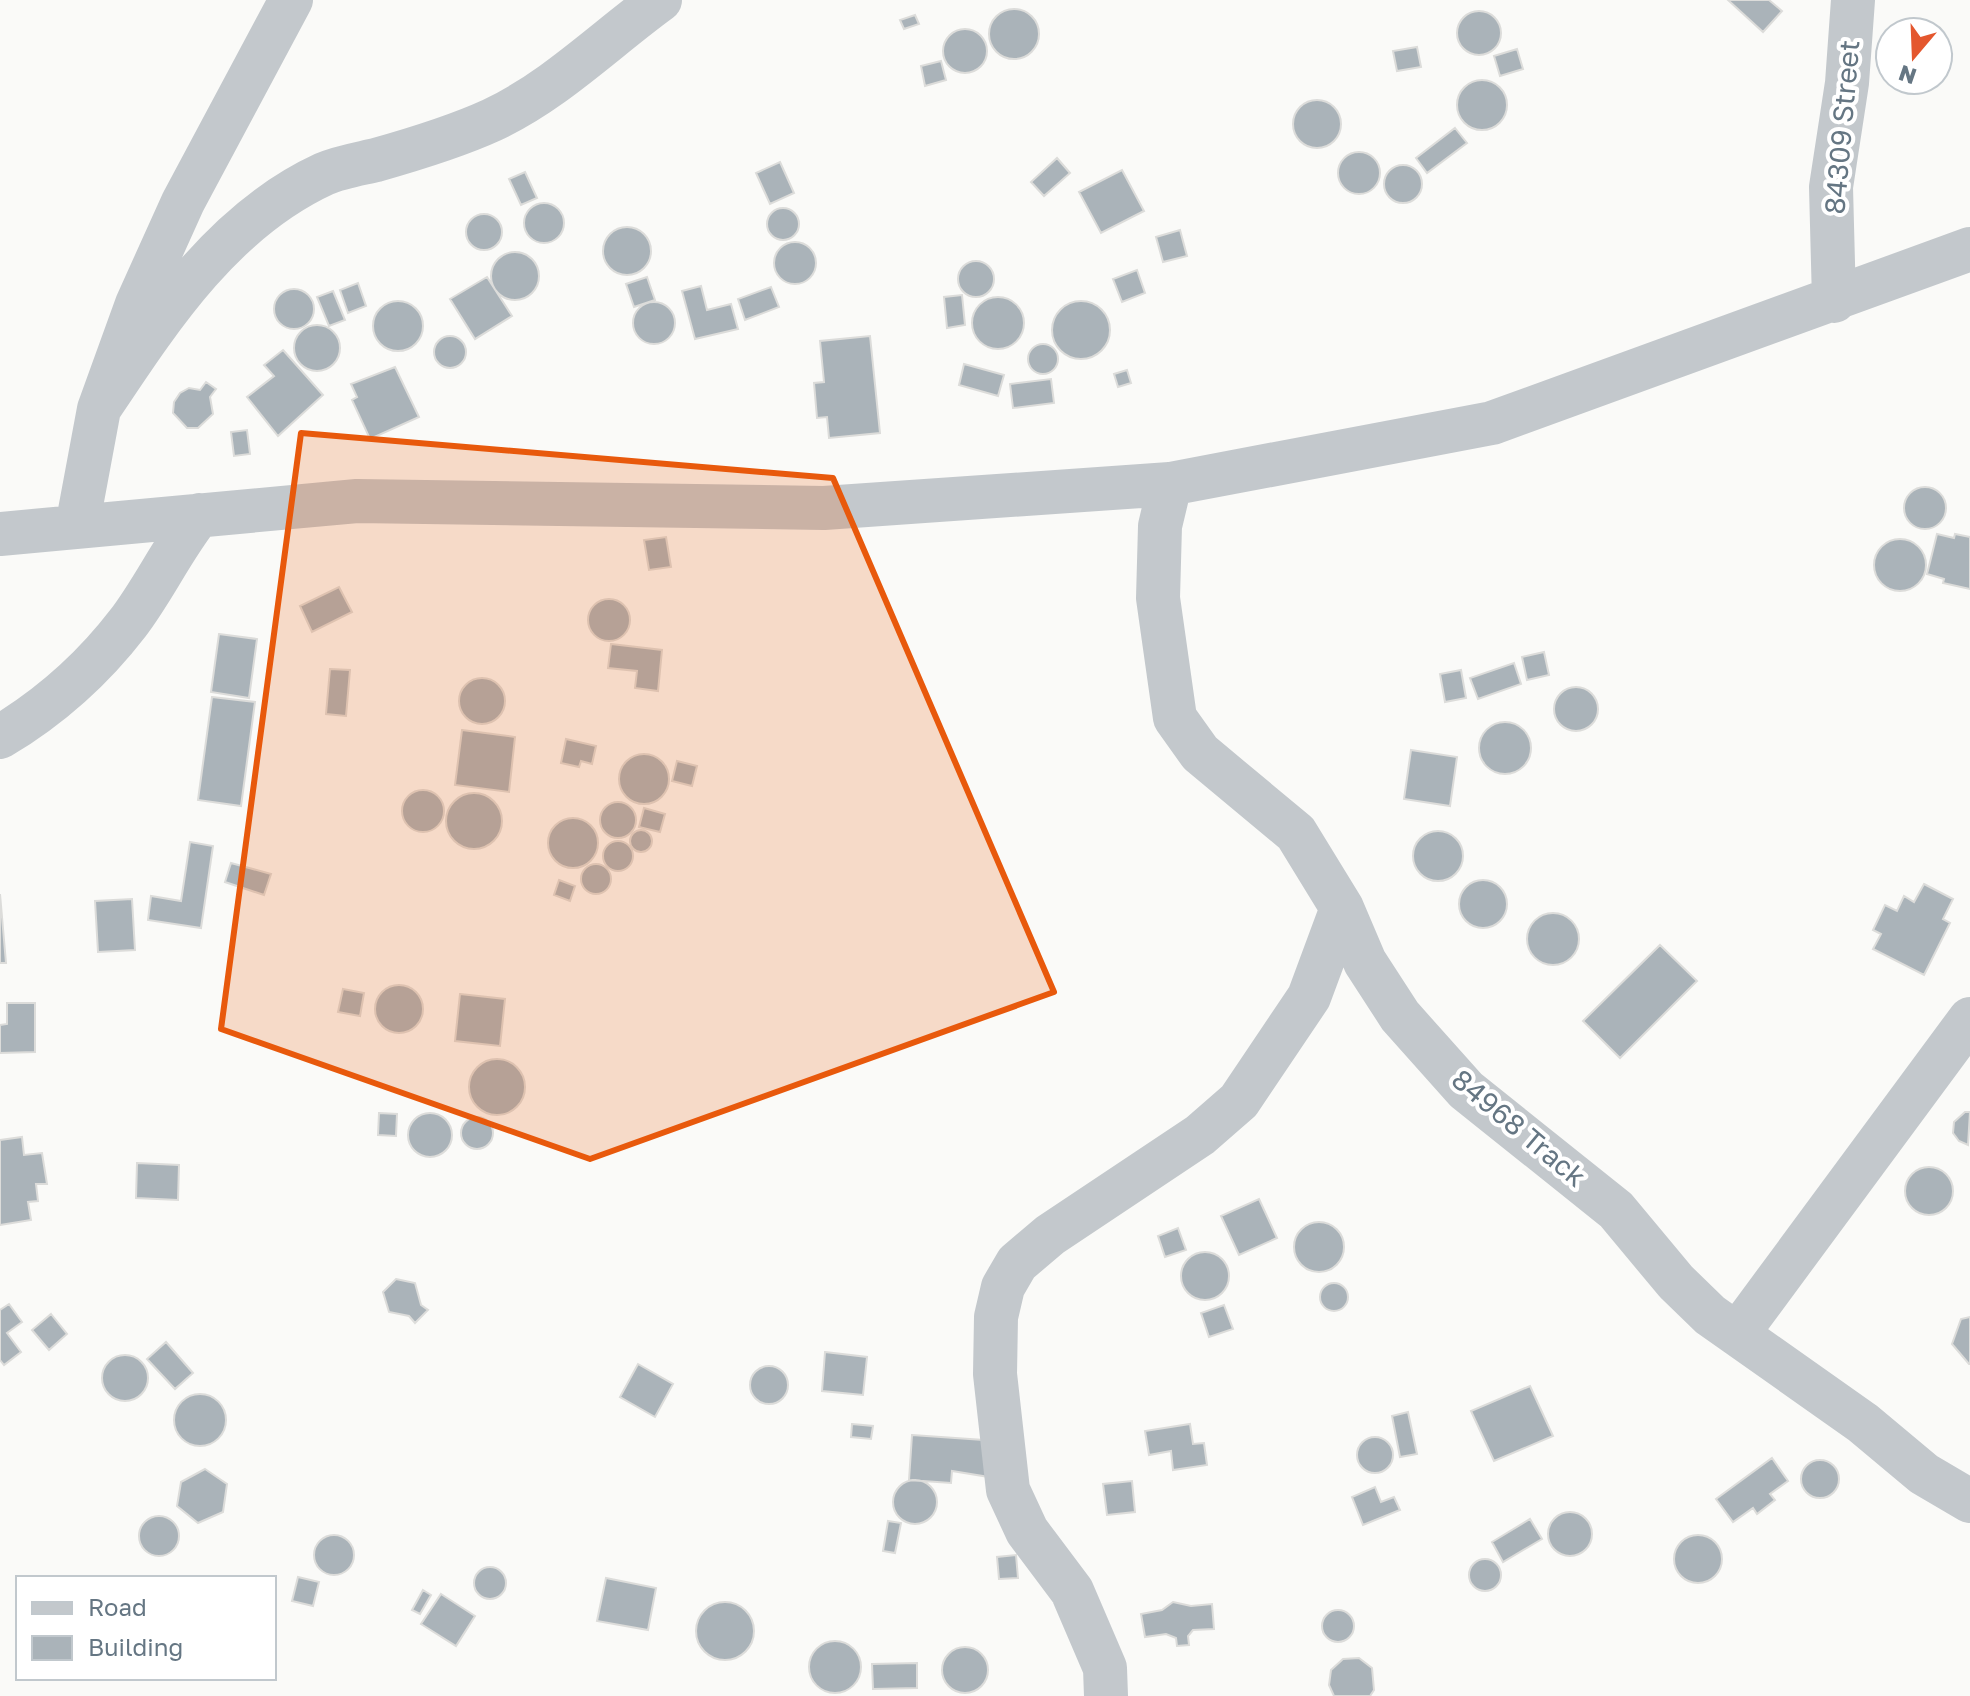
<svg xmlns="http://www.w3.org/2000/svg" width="1970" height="1696" font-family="'Golos Text',sans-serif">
  <rect width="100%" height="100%" fill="#fafaf8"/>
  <path fill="#aab3b9" stroke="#dcdcda" stroke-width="2" d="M1728 0H1769L1782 11 1763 32Z
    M989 34a25 25 0 1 1 50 0a25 25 0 1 1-50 0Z
    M1457 33a22 22 0 1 1 44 0a22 22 0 1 1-44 0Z
    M915 15 919 24 904 29 900 20Z
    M943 51a22 22 0 1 1 44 0a22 22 0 1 1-44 0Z
    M1417 47 1421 67 1397 71 1393 51Z
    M1517 49 1523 69 1500 76 1494 56Z
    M941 61 946 80 925 86 921 66Z
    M1457 105a25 25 0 1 1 50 0a25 25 0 1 1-50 0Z
    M1293 124a24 24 0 1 1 48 0a24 24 0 1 1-48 0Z
    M1455 128 1467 143 1427 173 1416 158Z
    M1338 173a21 21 0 1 1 42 0a21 21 0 1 1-42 0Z
    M1057 158 1070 173 1044 196 1031 182Z
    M780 162 794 193 770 204 756 173Z
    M1384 184a19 19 0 1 1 38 0a19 19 0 1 1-38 0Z
    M1122 170 1144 211 1101 233 1079 192Z
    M525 172 537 198 521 205 509 179Z
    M524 223a20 20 0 1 1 40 0a20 20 0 1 1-40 0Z
    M767 224a16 16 0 1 1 32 0a16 16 0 1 1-32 0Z
    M466 232a18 18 0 1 1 36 0a18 18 0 1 1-36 0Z
    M603 251a24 24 0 1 1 48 0a24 24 0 1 1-48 0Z
    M1180 230 1187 256 1163 262 1156 237Z
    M774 263a21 21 0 1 1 42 0a21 21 0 1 1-42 0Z
    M491 276a24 24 0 1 1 48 0a24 24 0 1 1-48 0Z
    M958 279a18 18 0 1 1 36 0a18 18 0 1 1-36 0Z
    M1137 270 1145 293 1122 302 1113 279Z
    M487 277 512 316 475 339 450 299Z
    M647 277 655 300 634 307 626 284Z
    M358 283 366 306 348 313 340 290Z
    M701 286 707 310 731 304 738 329 695 339 682 291Z
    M771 287 779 307 745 320 738 299Z
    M274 309a20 20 0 1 1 40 0a20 20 0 1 1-40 0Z
    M333 291 345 320 329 326 317 297Z
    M962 295 965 325 947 328 944 297Z
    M972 323a26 26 0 1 1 52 0a26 26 0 1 1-52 0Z
    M373 326a25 25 0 1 1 50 0a25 25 0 1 1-50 0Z
    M1052 330a29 29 0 1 1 58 0a29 29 0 1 1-58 0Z
    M633 323a21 21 0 1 1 42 0a21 21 0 1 1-42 0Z
    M294 348a23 23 0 1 1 46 0a23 23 0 1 1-46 0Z
    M870 336 880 433 829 438 827 417 817 418 814 383 824 382 820 341Z
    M434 352a16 16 0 1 1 32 0a16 16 0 1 1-32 0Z
    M1028 359a15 15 0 1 1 30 0a15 15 0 1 1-30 0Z
    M283 350 323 395 278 436 247 397 274 376 264 365Z
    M964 364 1004 375 998 396 959 385Z
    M395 367 419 417 370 439 352 400 357 397 351 384Z
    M1127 370 1131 383 1118 387 1114 374Z
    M1051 379 1054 403 1013 408 1010 384Z
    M206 382 216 389 210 397 213 414 198 428H187L173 413 174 402 180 393 189 388 200 390Z
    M247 430 250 454 234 456 231 432Z
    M1904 508a21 21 0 1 1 42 0a21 21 0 1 1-42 0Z
    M1937 534 1954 538 1955 534 1970 537V589L1943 583 1944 579 1927 574Z
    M666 537 671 567 649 570 644 540Z
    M1874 565a26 26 0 1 1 52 0a26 26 0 1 1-52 0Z
    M339 587 352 612 312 632 300 606Z
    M588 620a21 21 0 1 1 42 0a21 21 0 1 1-42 0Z
    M219 634 257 639 249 698 211 692Z
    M611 644 662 650 658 691 635 688 637 671 608 668Z
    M1544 652 1549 675 1527 680 1522 657Z
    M1514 663 1521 684 1478 699 1470 678Z
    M330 669 350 670 346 716 326 714Z
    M1461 670 1466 698 1445 702 1440 674Z
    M459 701a23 23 0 1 1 46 0a23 23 0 1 1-46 0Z
    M1554 709a22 22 0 1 1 44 0a22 22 0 1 1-44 0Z
    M212 697 255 702 241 806 198 800Z
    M1479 748a26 26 0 1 1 52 0a26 26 0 1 1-52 0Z
    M462 730 515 737 509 792 455 785Z
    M566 739 596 746 592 764 581 761 579 767 561 763Z
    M1411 750 1457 757 1450 806 1404 799Z
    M619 779a25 25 0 1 1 50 0a25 25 0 1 1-50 0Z
    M677 761 697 766 692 786 672 781Z
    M402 811a21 21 0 1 1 42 0a21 21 0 1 1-42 0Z
    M446 821a28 28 0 1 1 56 0a28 28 0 1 1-56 0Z
    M600 820a18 18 0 1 1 36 0a18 18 0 1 1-36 0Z
    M644 808 665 814 660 832 639 827Z
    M548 843a25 25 0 1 1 50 0a25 25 0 1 1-50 0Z
    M630 841a11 11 0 1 1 22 0a11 11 0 1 1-22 0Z
    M1413 856a25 25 0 1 1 50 0a25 25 0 1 1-50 0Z
    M603 856a15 15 0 1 1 30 0a15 15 0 1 1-30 0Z
    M190 842 213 846 201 928 148 920 151 896 181 901Z
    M231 863 271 874 264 895 225 882Z
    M581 879a15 15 0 1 1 30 0a15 15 0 1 1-30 0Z
    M559 880 575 886 570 901 554 895Z
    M1459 904a24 24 0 1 1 48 0a24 24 0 1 1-48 0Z
    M1924 884 1953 899 1943 919 1950 923 1924 975 1873 949 1881 934 1873 930 1885 905 1897 911 1904 896 1914 902Z
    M0 894 6 963H0Z
    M132 899 135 950 98 952 95 901Z
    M1527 939a26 26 0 1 1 52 0a26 26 0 1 1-52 0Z
    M1660 945 1697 981 1620 1058 1583 1021Z
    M375 1009a24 24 0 1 1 48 0a24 24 0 1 1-48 0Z
    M343 989 364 993 360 1016 338 1012Z
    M460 994 505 999 500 1046 455 1041Z
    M7 1003H35V1052L0 1053V1025L7 1024Z
    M469 1087a28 28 0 1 1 56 0a28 28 0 1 1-56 0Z
    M1965 1112H1970L1968 1145 1959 1141 1953 1133 1954 1122Z
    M408 1135a22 22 0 1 1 44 0a22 22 0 1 1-44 0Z
    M379 1113 397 1114 396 1136 378 1135Z
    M461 1133a16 16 0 1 1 32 0a16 16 0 1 1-32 0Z
    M22 1137 24 1155 42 1153 47 1184H36L38 1201 28 1202 31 1220 0 1225V1140Z
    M137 1163 179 1165 178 1200 136 1198Z
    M1905 1191a24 24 0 1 1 48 0a24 24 0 1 1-48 0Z
    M1259 1199 1277 1238 1239 1255 1221 1216Z
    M1294 1247a25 25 0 1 1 50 0a25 25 0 1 1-50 0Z
    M1178 1228 1186 1250 1165 1257 1158 1236Z
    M1181 1276a24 24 0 1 1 48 0a24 24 0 1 1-48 0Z
    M396 1279 415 1283 421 1305 428 1310 415 1323 409 1316 389 1312 383 1292Z
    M1320 1297a14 14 0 1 1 28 0a14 14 0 1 1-28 0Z
    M9 1304 22 1322 7 1333 21 1352 4 1365 0 1360V1310Z
    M1224 1305 1233 1329 1209 1337 1201 1313Z
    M51 1314 67 1334 49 1350 32 1330Z
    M1970 1317V1364H1969L1952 1344 1961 1319Z
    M166 1342 193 1373 175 1389 147 1359Z
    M825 1352 867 1357 863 1395 822 1391Z
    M102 1378a23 23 0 1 1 46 0a23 23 0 1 1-46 0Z
    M638 1364 673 1384 655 1417 620 1397Z
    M750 1385a19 19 0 1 1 38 0a19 19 0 1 1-38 0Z
    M1530 1386 1553 1436 1494 1461 1471 1411Z
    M174 1420a26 26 0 1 1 52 0a26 26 0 1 1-52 0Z
    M1408 1412 1417 1454 1400 1457 1392 1416Z
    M852 1424 873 1426 871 1439 851 1437Z
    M1190 1424 1193 1444 1204 1443 1207 1465 1173 1470 1171 1451 1149 1455 1145 1431Z
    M912 1435 998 1441 995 1478 952 1471 951 1483 909 1480Z
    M1357 1455a18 18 0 1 1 36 0a18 18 0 1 1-36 0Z
    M1772 1458 1788 1481 1770 1494 1775 1500 1757 1514 1753 1508 1733 1522 1716 1499Z
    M1801 1479a19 19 0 1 1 38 0a19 19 0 1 1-38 0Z
    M205 1469 227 1484 223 1512 198 1523 177 1506 181 1482Z
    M893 1502a22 22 0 1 1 44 0a22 22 0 1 1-44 0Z
    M1132 1481 1135 1512 1107 1515 1103 1484Z
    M1375 1487 1381 1502 1394 1497 1400 1510 1363 1525 1352 1497Z
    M1548 1534a22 22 0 1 1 44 0a22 22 0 1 1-44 0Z
    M139 1536a20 20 0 1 1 40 0a20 20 0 1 1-40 0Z
    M1530 1519 1542 1539 1503 1562 1492 1542Z
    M888 1521 901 1523 895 1553 883 1551Z
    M1674 1559a24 24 0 1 1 48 0a24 24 0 1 1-48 0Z
    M314 1555a20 20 0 1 1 40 0a20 20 0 1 1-40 0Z
    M1016 1555 1018 1578 999 1579 997 1557Z
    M1469 1575a16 16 0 1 1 32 0a16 16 0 1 1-32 0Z
    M474 1583a16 16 0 1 1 32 0a16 16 0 1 1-32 0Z
    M298 1577 319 1582 313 1606 292 1601Z
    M606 1578 656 1588 648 1630 597 1621Z
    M423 1590 431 1595 420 1614 412 1610Z
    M441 1594 475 1616 456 1646 421 1624Z
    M1173 1602 1191 1606 1212 1604 1214 1629 1193 1630 1188 1636 1189 1645 1177 1646 1176 1638 1166 1634 1145 1637 1141 1614 1162 1610Z
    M696 1631a29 29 0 1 1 58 0a29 29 0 1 1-58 0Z
    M1322 1626a16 16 0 1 1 32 0a16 16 0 1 1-32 0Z
    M809 1667a26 26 0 1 1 52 0a26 26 0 1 1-52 0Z
    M942 1670a23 23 0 1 1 46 0a23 23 0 1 1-46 0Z
    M1359 1658 1372 1668 1374 1690 1370 1696H1334L1329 1685 1331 1670 1343 1659Z
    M917 1663V1688L873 1689 872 1664Z"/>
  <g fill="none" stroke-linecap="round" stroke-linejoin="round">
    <path stroke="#c3c8cc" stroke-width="44" d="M1834 301 1831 187 1847 83 1853 0
      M99 409C159 319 222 221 324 174 340 167 359 164 376 160 415 149 455 137 492 120 554 91 605 40 660 0
      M1170 484 1160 526 1158 598 1175 718 1200 753 1296 833 1342 908 1365 962 1400 1016 1466 1090 1616 1210 1676 1282 1710 1315 1863 1423 1924 1474 1970 1501
      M77 527 99 409 137 304 183 202 291 0
      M0 534 357 501 824 508 1170 484 1492 423 1970 249
      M0 737C50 707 92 670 128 623 154 589 172 549 199 515
      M1738 1333 1970 1019
      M1106 1696 1105 1668 1072 1591 1027 1531 1008 1490 995 1374 996 1317 1003 1287 1017 1263 1050 1235 1200 1135 1239 1101 1309 997 1342 908"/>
  </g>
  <path fill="#e8590c" fill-opacity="0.2" stroke="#e8590c" stroke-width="6" stroke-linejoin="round" d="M301 433 833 478 1054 992 590 1159 221 1029Z"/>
  <g text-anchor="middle" stroke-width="8" stroke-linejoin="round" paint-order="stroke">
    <g font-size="28" fill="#657683" stroke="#fff">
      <text transform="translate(1842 127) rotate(-85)" y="10">84309 Street</text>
      <text transform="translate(1519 1128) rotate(40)" y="10">84968 Track</text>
    </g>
  </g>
  <rect x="16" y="1576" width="260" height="104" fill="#ffffff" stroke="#c1c8cd" stroke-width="2"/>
  <rect x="32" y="1602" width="40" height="12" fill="#c3c8cc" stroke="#c1c8cd" stroke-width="2"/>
  <text x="88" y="1616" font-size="24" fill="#657683">Road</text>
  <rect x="32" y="1636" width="40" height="24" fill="#aab3b9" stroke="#c1c8cd" stroke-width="2"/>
  <text x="88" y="1656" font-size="24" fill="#657683">Building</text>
  <g transform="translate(1914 56) rotate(199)"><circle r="38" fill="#ffffff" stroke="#c1c8cd" stroke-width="2"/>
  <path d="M0-6L14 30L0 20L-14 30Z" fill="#e4572e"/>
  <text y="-12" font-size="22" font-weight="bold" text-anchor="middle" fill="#657683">N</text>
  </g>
</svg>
